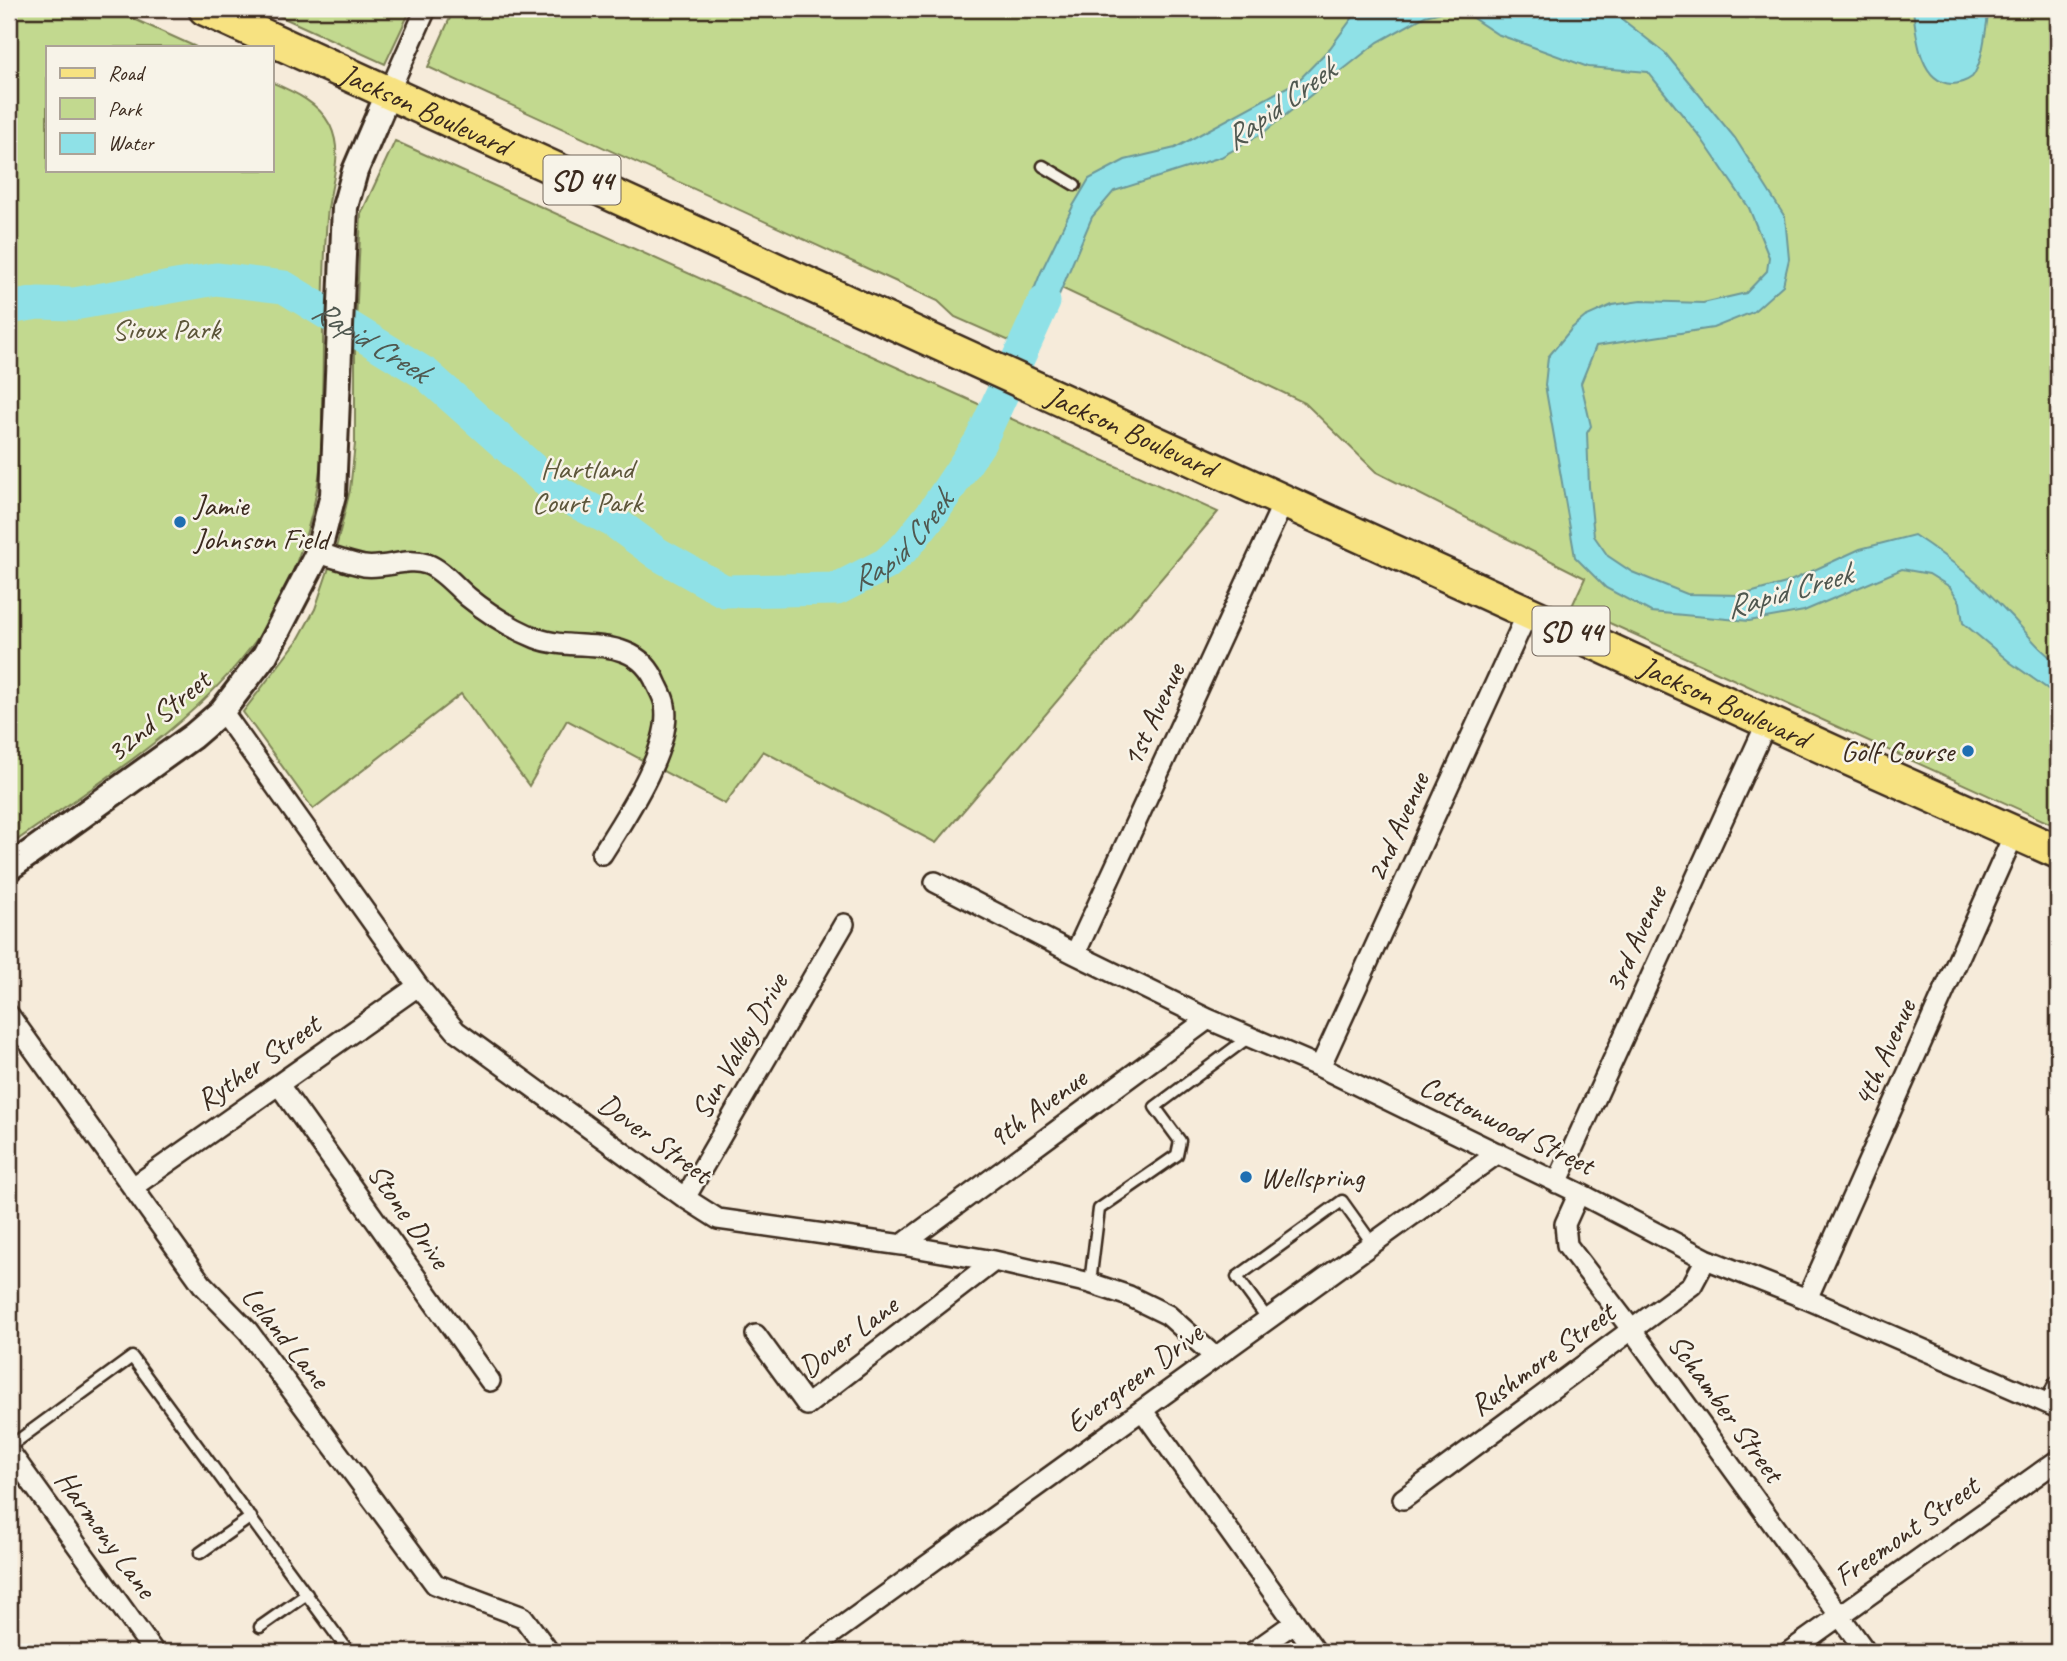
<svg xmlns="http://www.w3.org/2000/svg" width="2067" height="1661" font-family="Caveat,sans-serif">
  <rect width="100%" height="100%" fill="#f6ebda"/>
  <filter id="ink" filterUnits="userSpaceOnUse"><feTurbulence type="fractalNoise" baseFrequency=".0143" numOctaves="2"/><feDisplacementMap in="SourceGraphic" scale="14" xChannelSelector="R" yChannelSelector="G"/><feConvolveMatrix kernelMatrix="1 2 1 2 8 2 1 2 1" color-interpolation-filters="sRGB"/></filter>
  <g filter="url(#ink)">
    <path fill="#c2d98f" stroke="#7e8256" stroke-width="2" d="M9 9H112L196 47H47V170H271V82C294 92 318 102 330 125 345 156 329 187 327 218 322 278 324 339 322 399 322 426 323 456 318 483 310 534 288 593 259 636 196 726 97 783 9 846Z
      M264 9H411L385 64Z
      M454 9H2058V827L1572 606 1585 578 1376 472 1305 403 1053 284 1023 347 955 317 938 301 899 283 428 67Z
      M395 141 1218 512 936 843 763 751 725 804 567 720 529 786 461 694 313 809 243 712 298 640 315 609 337 544 350 490 355 444V343L361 214Z"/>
    <path fill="#8fe1e7" stroke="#6d9897" stroke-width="2" d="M1359 9H1454L1425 16 1378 42 1263 133 1221 157 1114 191 1092 217 1037 347 1015 337 1041 272 1073 206 1089 179 1125 160 1175 148 1298 81 1330 48Z
      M1459 9H1609L1665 53 1735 138 1785 217 1789 259 1783 285 1753 312 1713 328 1596 346 1581 383 1591 426 1587 433 1589 486 1594 536 1608 556 1632 572 1687 594 1742 595 1786 583 1860 549 1914 535C1949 558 1981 583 2009 614 2026 631 2038 650 2058 663V696L2011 663 1963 623 1960 602 1950 587 1929 574 1902 569 1804 611 1749 621 1651 612 1606 588 1575 557 1545 385 1548 357 1572 328 1585 317 1612 305 1641 301 1703 303 1746 293 1767 271 1769 257 1749 208 1701 138 1648 72 1588 67 1497 34Z
      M1913 9H1989C1986 25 1983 65 1972 77 1967 81 1958 84 1952 84 1919 83 1916 33 1913 9Z"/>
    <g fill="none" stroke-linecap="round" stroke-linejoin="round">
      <path stroke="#8fe1e7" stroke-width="33" id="s1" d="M9 308 38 303 74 304 216 279 284 287 426 374 561 494 613 521 658 554 724 591 837 589 886 564 906 546 934 511 980 442 1044 302"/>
      <g stroke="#3b2a1e" stroke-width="15">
        <path id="service" d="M1043 166 1075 185
          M1090 1283 1099 1209 1177 1155 1180 1141 1155 1107 1249 1037
          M1267 1318 1237 1277 1342 1201 1372 1243
          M9 1447 132 1357 349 1652
          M200 1553 251 1517
          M260 1627 307 1594
          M1672 1652H1674"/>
      </g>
      <g stroke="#3b2a1e" stroke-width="24">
        <path id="minor" d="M389 92 426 9
          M318 553C333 557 349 563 364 566 386 569 406 557 427 564 443 570 456 587 468 597 490 615 511 628 536 638 565 649 597 641 625 652 641 658 651 670 657 685 660 691 664 698 665 705 673 747 624 819 602 854
          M222 711 418 986 456 1031 685 1198 718 1219 902 1245 994 1261 1090 1283 1129 1296 1168 1315 1214 1356
          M935 882 1075 954 1208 1019 1320 1067 1579 1193 1706 1259 1807 1299 2058 1408
          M1075 954 1284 501
          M9 1015 202 1284 248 1331 435 1584 523 1617 549 1652
          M1320 1067 1528 612
          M279 1085 490 1381
          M1557 1183 1768 720
          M133 1187 418 986
          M1579 1193 1565 1224 1567 1245 1632 1330 1866 1652
          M685 1198 844 924
          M902 1245 1208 1019
          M1807 1299 2015 832
          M756 1335 807 1405 994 1261
          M2050 1404 2058 1386
          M1143 1411 1316 1652
          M9 1451 154 1652
          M1403 1499 1692 1285 1706 1259
          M807 1652C1038 1486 1267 1318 1498 1153
          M1253 1652 1294 1623
          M1789 1652 2058 1460"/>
      </g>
      <g stroke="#3b2a1e" stroke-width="30">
        <path id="tertiary" d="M9 868 193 736 222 711 265 655 318 553 333 495 345 207 355 171 389 92"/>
      </g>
      <g stroke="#3b2a1e" stroke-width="37">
        <g id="primary">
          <path id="s2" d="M205 9 1847 758 2058 852"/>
        </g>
      </g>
      <use href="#service" stroke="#f7f3e8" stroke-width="10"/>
      <use href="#minor" stroke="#f7f3e8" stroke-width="19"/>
      <use href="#tertiary" stroke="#f7f3e8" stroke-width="24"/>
      <use href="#primary" stroke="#f7e281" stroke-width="32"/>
    </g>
  </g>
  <g fill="#1f6fb2" stroke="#f7f3e8" stroke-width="2.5">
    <circle cx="180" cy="522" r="7"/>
    <circle cx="1968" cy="751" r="7"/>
    <circle cx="1246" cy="1177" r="7"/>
  </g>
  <g text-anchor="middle" stroke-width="5" stroke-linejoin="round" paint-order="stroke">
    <g fill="#f7f3e8" stroke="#73665b" stroke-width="2">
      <rect x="543.5" y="155.5" width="77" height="49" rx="5"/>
      <rect x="1532.5" y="606.5" width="77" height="49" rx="5"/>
    </g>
    <g font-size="28" font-weight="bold" fill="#3b2a1e">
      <text x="582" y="190">SD 44</text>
      <text x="1571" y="641">SD 44</text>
    </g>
    <g font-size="30" fill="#3b2a1e" stroke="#f7f3e8">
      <text dy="10" stroke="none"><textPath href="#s2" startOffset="242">Jackson Boulevard</textPath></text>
      <text dy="10" stroke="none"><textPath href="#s2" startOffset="1018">Jackson Boulevard</textPath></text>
      <text dy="10" stroke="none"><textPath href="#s2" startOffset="1670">Jackson Boulevard</textPath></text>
      <text transform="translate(1153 715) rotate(-65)" y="10">1st Avenue</text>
      <text transform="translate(158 716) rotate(-40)" y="10">32nd Street</text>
      <text transform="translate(1397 827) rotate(-66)" y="10">2nd Avenue</text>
      <text transform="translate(1635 939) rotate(-66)" y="10">3rd Avenue</text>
      <text transform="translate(739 1046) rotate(-60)" y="10">Sun Valley Drive</text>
      <text transform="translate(1884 1053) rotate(-66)" y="10">4th Avenue</text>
      <text transform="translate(258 1062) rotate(-35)" y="10">Ryther Street</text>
      <text transform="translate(1037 1108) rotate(-36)" y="10">9th Avenue</text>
      <text transform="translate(1507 1125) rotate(26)" y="10">Cottonwood Street</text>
      <text transform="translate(655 1138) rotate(36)" y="10">Dover Street</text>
      <text transform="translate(409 1216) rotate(55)" y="10">Stone Drive</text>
      <text transform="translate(848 1336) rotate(-37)" y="10">Dover Lane</text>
      <text transform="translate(286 1337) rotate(51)" y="10">Leland Lane</text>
      <text transform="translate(1542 1359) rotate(-36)" y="10">Rushmore Street</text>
      <text transform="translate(1134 1378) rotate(-37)" y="10">Evergreen Drive</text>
      <text transform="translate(1726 1408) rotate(54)" y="10">Schamber Street</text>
      <text transform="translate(1906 1531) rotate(-35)" y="10">Freemont Street</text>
      <text transform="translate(106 1534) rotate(54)" y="10">Harmony Lane</text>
    </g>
    <g font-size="30" fill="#5d563a" stroke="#f7f3e8">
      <text x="166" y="339">Sioux Park</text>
      <text x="587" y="478">Hartland<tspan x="587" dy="34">Court Park</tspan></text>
    </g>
    <g font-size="30" fill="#3b2a1e" stroke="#f7f3e8" text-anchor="start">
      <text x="194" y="515">Jamie<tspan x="194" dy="34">Johnson Field</tspan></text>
      <text x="1954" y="761" text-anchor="end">Golf Course</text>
      <text x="1260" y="1187">Wellspring</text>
    </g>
    <g font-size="32" font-style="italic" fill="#505850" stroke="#f7f3e8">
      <text transform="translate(1279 104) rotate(-36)" y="11">Rapid Creek</text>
      <text dy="11" stroke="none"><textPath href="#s1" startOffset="380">Rapid Creek</textPath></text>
      <text dy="11" stroke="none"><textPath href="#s1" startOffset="1010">Rapid Creek</textPath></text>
      <text transform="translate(1788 590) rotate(-16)" y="11">Rapid Creek</text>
    </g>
  </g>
  <rect width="2067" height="1661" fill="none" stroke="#f7f3e8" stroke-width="35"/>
  <rect x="18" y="18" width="2032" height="1626" fill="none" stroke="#3b2a1e" stroke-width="2.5" filter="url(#ink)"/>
  <rect x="46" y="46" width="228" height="126" fill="#f7f3e8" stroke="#aca397" stroke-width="2"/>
  <rect x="60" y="68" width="35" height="10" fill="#f7e281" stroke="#aca397" stroke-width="2"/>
  <text x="108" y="80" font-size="21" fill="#3b2a1e">Road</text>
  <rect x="60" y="98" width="35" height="21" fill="#c2d98f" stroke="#aca397" stroke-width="2"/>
  <text x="108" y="116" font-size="21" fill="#3b2a1e">Park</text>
  <rect x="60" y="133" width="35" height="21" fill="#8fe1e7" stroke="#aca397" stroke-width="2"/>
  <text x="108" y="150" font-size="21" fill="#3b2a1e">Water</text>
</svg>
